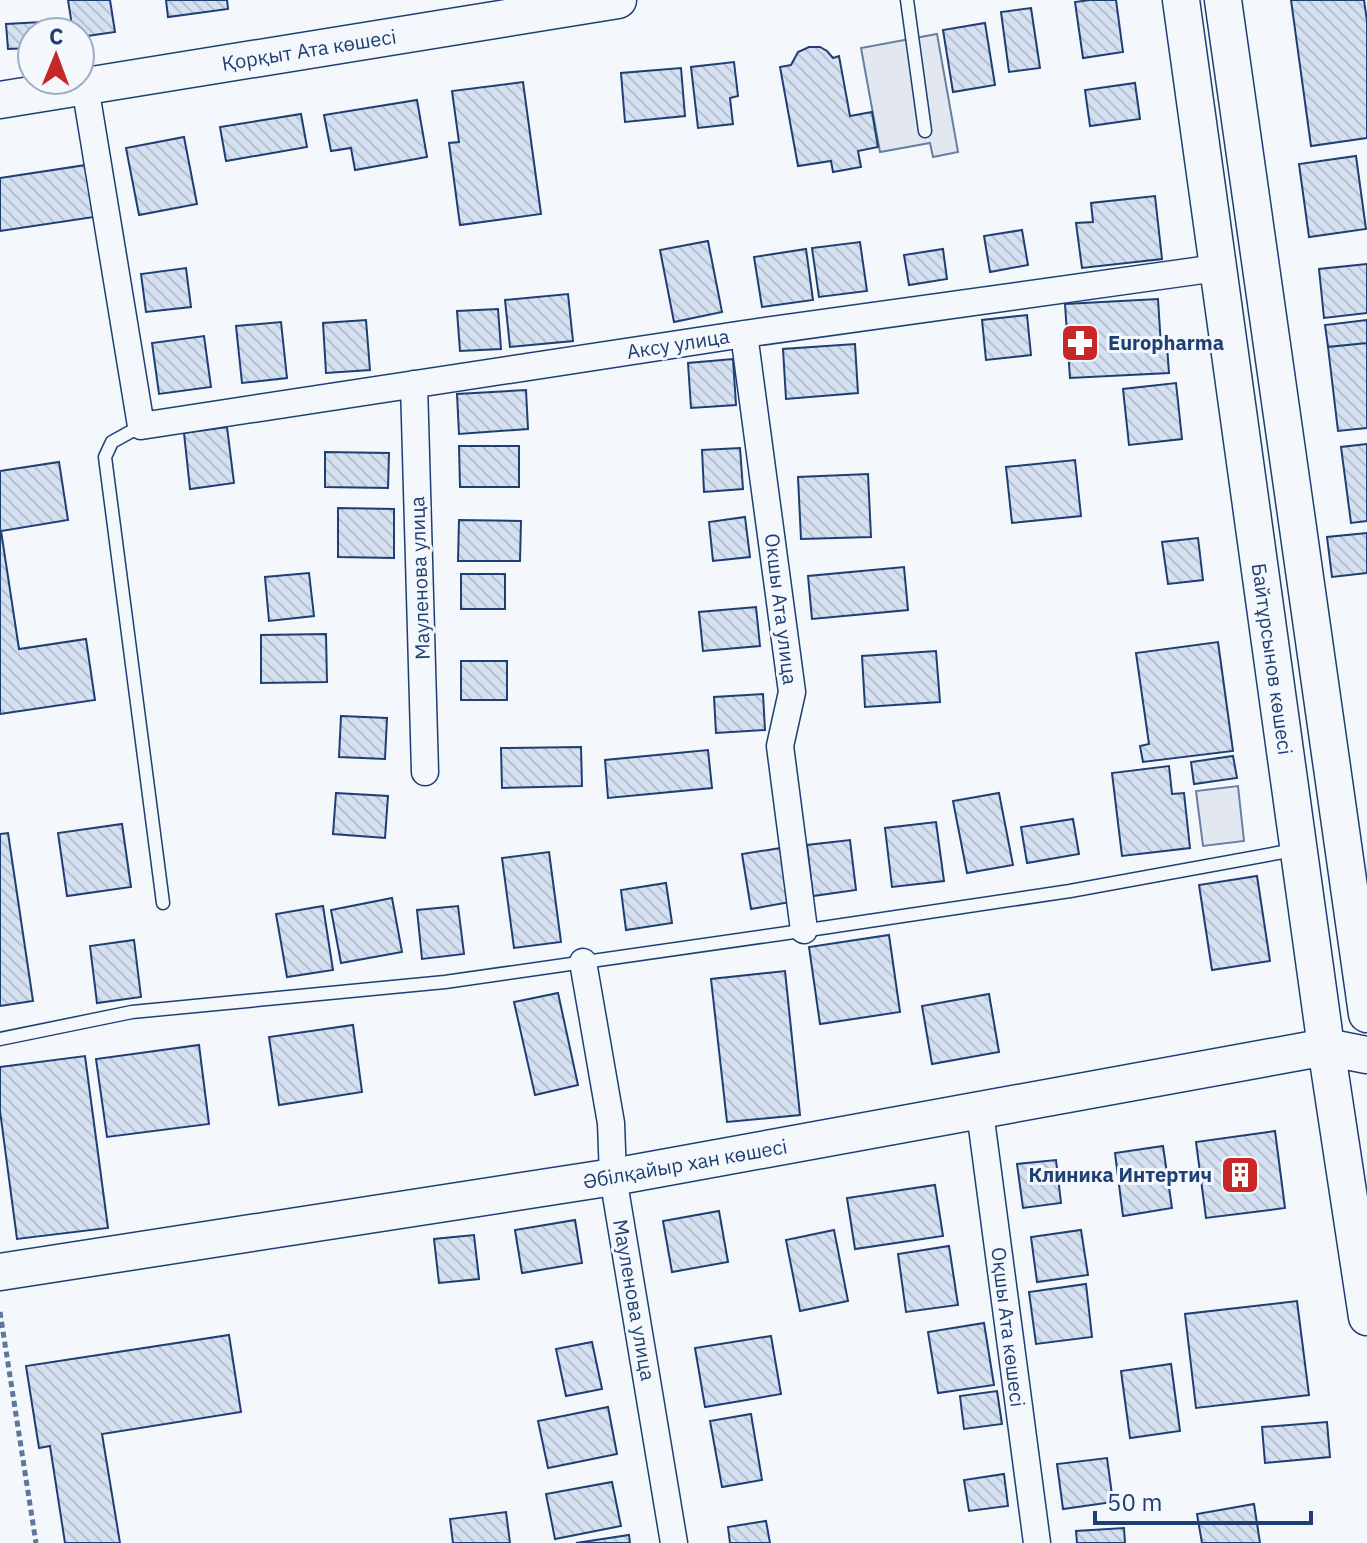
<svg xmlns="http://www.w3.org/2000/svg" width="1367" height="1543" font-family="'IBM Plex Sans',sans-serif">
  <defs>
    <pattern id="building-back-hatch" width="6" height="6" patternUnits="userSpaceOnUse" patternTransform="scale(2)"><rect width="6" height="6" fill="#d5e0f0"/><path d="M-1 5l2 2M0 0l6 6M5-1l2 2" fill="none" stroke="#b6c1d1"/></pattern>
  </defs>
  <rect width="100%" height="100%" fill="#f4f7fb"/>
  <path fill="#e3e8f0" stroke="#687fa3" stroke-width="2" d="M937 34 958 152 933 157 930 143 880 152 861 48Z
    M1238 786 1244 841 1203 846 1196 791Z"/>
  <path fill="url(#building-back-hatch)" stroke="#1d3f73" stroke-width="2" d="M68 0H110L115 32 80 37V32H73Z
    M166 0H227L228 9 168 17Z
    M1090 0H1116L1123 52 1083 58 1075 2Z
    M1291 0H1364L1367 21V138L1311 146Z
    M1031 8 1040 68 1009 72 1001 12Z
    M42 22 43 32H32V48L8 49 6 24Z
    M985 23 995 85 953 92 943 30Z
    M809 47H820L827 51 833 58 839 56 850 116 872 112 878 147 858 151 861 167 833 172 831 161 798 166 780 67 791 65 798 52Z
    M734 62 738 96 730 98 733 124 698 128 691 67Z
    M681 68 685 116 625 122 621 73Z
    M523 82 541 214 460 225 449 143 459 142 452 91Z
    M1135 83 1140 119 1090 126 1085 90Z
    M417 100 427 157 355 170 351 148 331 151 324 115Z
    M301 114 307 147 226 161 220 127Z
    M184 137 197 204 139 215 126 148Z
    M1356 156 1366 229 1309 237 1299 164Z
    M86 165 94 217 0 231V178Z
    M1155 196 1162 259 1082 268 1076 223 1093 222 1091 203Z
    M1022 230 1028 265 990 272 984 236Z
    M708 241 722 312 674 322 660 250Z
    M860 242 867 291 819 297 812 248Z
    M806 249 813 300 762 307 754 257Z
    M943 249 947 279 909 285 904 255Z
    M1367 264V313L1324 318 1319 269Z
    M186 268 191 307 146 312 141 274Z
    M568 294 573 341 510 347 505 300Z
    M1158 299 1161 346H1167L1169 373 1070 378 1065 304Z
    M498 309 501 349 460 351 457 311Z
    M1027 315 1031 355 986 360 982 320Z
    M366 320 370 370 326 373 323 323Z
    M1367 320V343L1328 347 1325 325Z
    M281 322 287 378 242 383 236 326Z
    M204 336 211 387 159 394 152 343Z
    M1367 343V428L1338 431 1328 347Z
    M855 344 858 393 786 399 783 349Z
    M733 359 736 405 691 408 688 363Z
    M1176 383 1182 439 1129 445 1123 389Z
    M526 390 528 429 459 434 457 394Z
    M227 427 234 483 190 489 184 433Z
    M1367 444V521L1351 523 1341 447Z
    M459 446H519V487H460Z
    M740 448 743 489 704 492 702 450Z
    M325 452 389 453 388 488 325 487Z
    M1075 460 1081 516 1012 523 1006 467Z
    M59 462 68 520 1 531 19 649 86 639 95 700 0 714V471Z
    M868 474 871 537 801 539 798 477Z
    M338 508 394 509V558L338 557Z
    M745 517 750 557 713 561 709 522Z
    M459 520 521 521 520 561H458Z
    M1367 533V573L1332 577 1327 537Z
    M1198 538 1203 580 1168 584 1162 542Z
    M904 567 908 610 812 619 808 576Z
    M309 573 314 616 269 621 265 577Z
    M461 574H505V609H461Z
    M756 607 760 646 703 651 699 612Z
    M326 634 327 682 261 683V635Z
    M1218 642 1233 751 1143 762 1140 746 1149 744 1136 653Z
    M936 651 940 702 865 707 862 656Z
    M461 661H507V700H461Z
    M763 694 765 730 716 733 714 697Z
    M341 716 387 718 385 759 339 757Z
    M581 747 582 786 502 788 501 748Z
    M708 750 712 788 608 798 605 760Z
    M1233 756 1237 778 1194 784 1191 762Z
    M1169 766 1172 794 1184 793 1190 848 1122 856 1112 773Z
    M336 793 388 796 385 838 333 834Z
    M999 793 1013 865 967 873 953 801Z
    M1073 819 1079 854 1027 863 1021 827Z
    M936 822 944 881 892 887 885 828Z
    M122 824 131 887 67 896 58 833Z
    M8 833 33 1001 0 1006V834Z
    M850 840 856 890 813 896 807 845Z
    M787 847 796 901 751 909 742 854Z
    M549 852 561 942 514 948 502 858Z
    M1257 876 1270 961 1212 970 1199 885Z
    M666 883 672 923 626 930 621 890Z
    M392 898 402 952 341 963 331 910Z
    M323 906 333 970 287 977 276 914Z
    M458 906 464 954 422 959 417 910Z
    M889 935 900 1012 820 1024 809 947Z
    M134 940 141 997 97 1003 90 946Z
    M785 971 800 1115 727 1122 711 979Z
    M558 993 578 1085 535 1095 514 1002Z
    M989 994 999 1052 932 1064 922 1006Z
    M353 1025 362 1092 279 1105 269 1037Z
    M199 1045 209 1124 107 1137 96 1059Z
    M85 1056 108 1228 17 1239 0 1111V1067Z
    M1275 1131 1285 1208 1206 1218 1196 1142Z
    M1163 1146 1172 1208 1123 1216 1115 1153Z
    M1056 1160 1061 1203 1023 1208 1017 1164Z
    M935 1185 943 1236 855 1249 847 1198Z
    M719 1211 728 1262 672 1272 663 1221Z
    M575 1220 582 1263 522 1273 515 1230Z
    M834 1230 848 1301 800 1311 786 1240Z
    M1081 1230 1088 1275 1037 1282 1031 1237Z
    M474 1235 479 1279 439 1283 434 1239Z
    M949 1246 958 1305 906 1312 898 1254Z
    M1086 1284 1092 1337 1036 1344 1029 1292Z
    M1297 1301 1309 1395 1196 1408 1185 1314Z
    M984 1323 994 1385 938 1393 928 1332Z
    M229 1335 241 1412 102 1434 120 1543H65L50 1446 39 1448 26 1366Z
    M771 1336 781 1394 705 1407 695 1348Z
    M592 1342 602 1389 566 1396 556 1349Z
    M1171 1364 1180 1431 1130 1438 1121 1371Z
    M997 1391 1002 1424 964 1429 960 1396Z
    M608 1407 617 1454 548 1468 538 1421Z
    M751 1414 762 1480 722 1487 710 1421Z
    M1327 1422 1330 1457 1265 1463 1262 1427Z
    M1107 1458 1113 1502 1063 1509 1057 1464Z
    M1004 1474 1008 1506 969 1511 964 1480Z
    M612 1482 621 1526 555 1539 546 1494Z
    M1254 1504 1260 1543H1202L1197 1514Z
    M506 1512 510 1543H453L450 1519Z
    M766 1521 770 1543H730L728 1527Z
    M1124 1528 1125 1543H1077L1076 1531Z
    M629 1535 630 1543H576Z"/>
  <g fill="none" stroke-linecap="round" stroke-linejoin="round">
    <g stroke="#1d3f73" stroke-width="15">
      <path id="lane" d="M907 0 925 131
        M141 426 112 442 105 457 163 903
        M0 1039 132 1012 445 982 822 928 1070 891 1294 850"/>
    </g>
    <g stroke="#1d3f73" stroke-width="29">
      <path id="street" d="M85 86 141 426 744 334 1217 268
        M744 334 792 692 780 746 804 930
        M414 384 425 772
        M583 962 611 1123 613 1177 674 1543
        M980 1112 1037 1543"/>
    </g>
    <g stroke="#1d3f73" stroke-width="39">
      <path id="secondary" d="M1181 0 1326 1047 1367 1317
        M1223 0 1367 1014
        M0 100 618 0
        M0 1272 613 1177 1326 1047 1367 1055"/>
    </g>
    <path stroke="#5e769c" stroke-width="5" stroke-dasharray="6 4" stroke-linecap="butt" d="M0 1312 36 1543"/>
    <use href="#lane" stroke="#f4f7fb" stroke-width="12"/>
    <use href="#street" stroke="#f4f7fb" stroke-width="26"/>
    <use href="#secondary" stroke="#f4f7fb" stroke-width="36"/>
  </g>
  <defs>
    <g id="pharmacy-square" transform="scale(2)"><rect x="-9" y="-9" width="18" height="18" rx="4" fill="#c62828" stroke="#f4f7fb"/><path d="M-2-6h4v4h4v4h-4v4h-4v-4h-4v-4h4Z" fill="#fff"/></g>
    <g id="building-square" transform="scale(2)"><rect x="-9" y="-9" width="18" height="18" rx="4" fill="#c62828" stroke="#f4f7fb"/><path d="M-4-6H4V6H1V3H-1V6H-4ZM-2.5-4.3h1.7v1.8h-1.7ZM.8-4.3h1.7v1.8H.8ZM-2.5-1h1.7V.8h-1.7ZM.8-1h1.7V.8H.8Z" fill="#fff"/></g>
  </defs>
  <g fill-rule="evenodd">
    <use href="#pharmacy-square" x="1080" y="343"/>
    <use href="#building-square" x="1240" y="1175"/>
  </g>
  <g text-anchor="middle" stroke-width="6" stroke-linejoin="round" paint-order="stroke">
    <g font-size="20" fill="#1d3f73" stroke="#f4f7fb">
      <text transform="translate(309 50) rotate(-9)" y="7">Қорқыт Ата көшесі</text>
      <text transform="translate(678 344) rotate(-9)" y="7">Аксу улица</text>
      <text transform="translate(420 578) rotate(-92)" y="7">Мауленова улица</text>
      <text transform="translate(781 609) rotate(83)" y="7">Окшы Ата улица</text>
      <text transform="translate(1272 659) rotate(82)" y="7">Байтұрсынов көшесі</text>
      <text transform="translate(685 1164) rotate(-10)" y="7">Әбілқайыр хан көшесі</text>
      <text transform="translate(634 1300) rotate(80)" y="7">Мауленова улица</text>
      <text transform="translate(1008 1327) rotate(83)" y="7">Оқшы Ата көшесі</text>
    </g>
    <g font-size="20" font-weight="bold" fill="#1d3f73" stroke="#f4f7fb" text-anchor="start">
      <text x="1108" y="350">Europharma</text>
      <text x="1212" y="1182" text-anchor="end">Клиника Интертич</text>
    </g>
  </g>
  <g transform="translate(56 56) rotate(1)"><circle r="38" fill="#f4f7fb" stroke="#9eadc5" stroke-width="2"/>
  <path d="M0-6L14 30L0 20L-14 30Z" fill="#c62828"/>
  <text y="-12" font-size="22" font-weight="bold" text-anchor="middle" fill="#1d3f73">С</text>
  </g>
  <path d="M1095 1511v12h216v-12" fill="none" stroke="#1d3f73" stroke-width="4"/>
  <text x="1107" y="1511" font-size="24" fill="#1d3f73" stroke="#f4f7fb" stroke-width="6" paint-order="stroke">50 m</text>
</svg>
